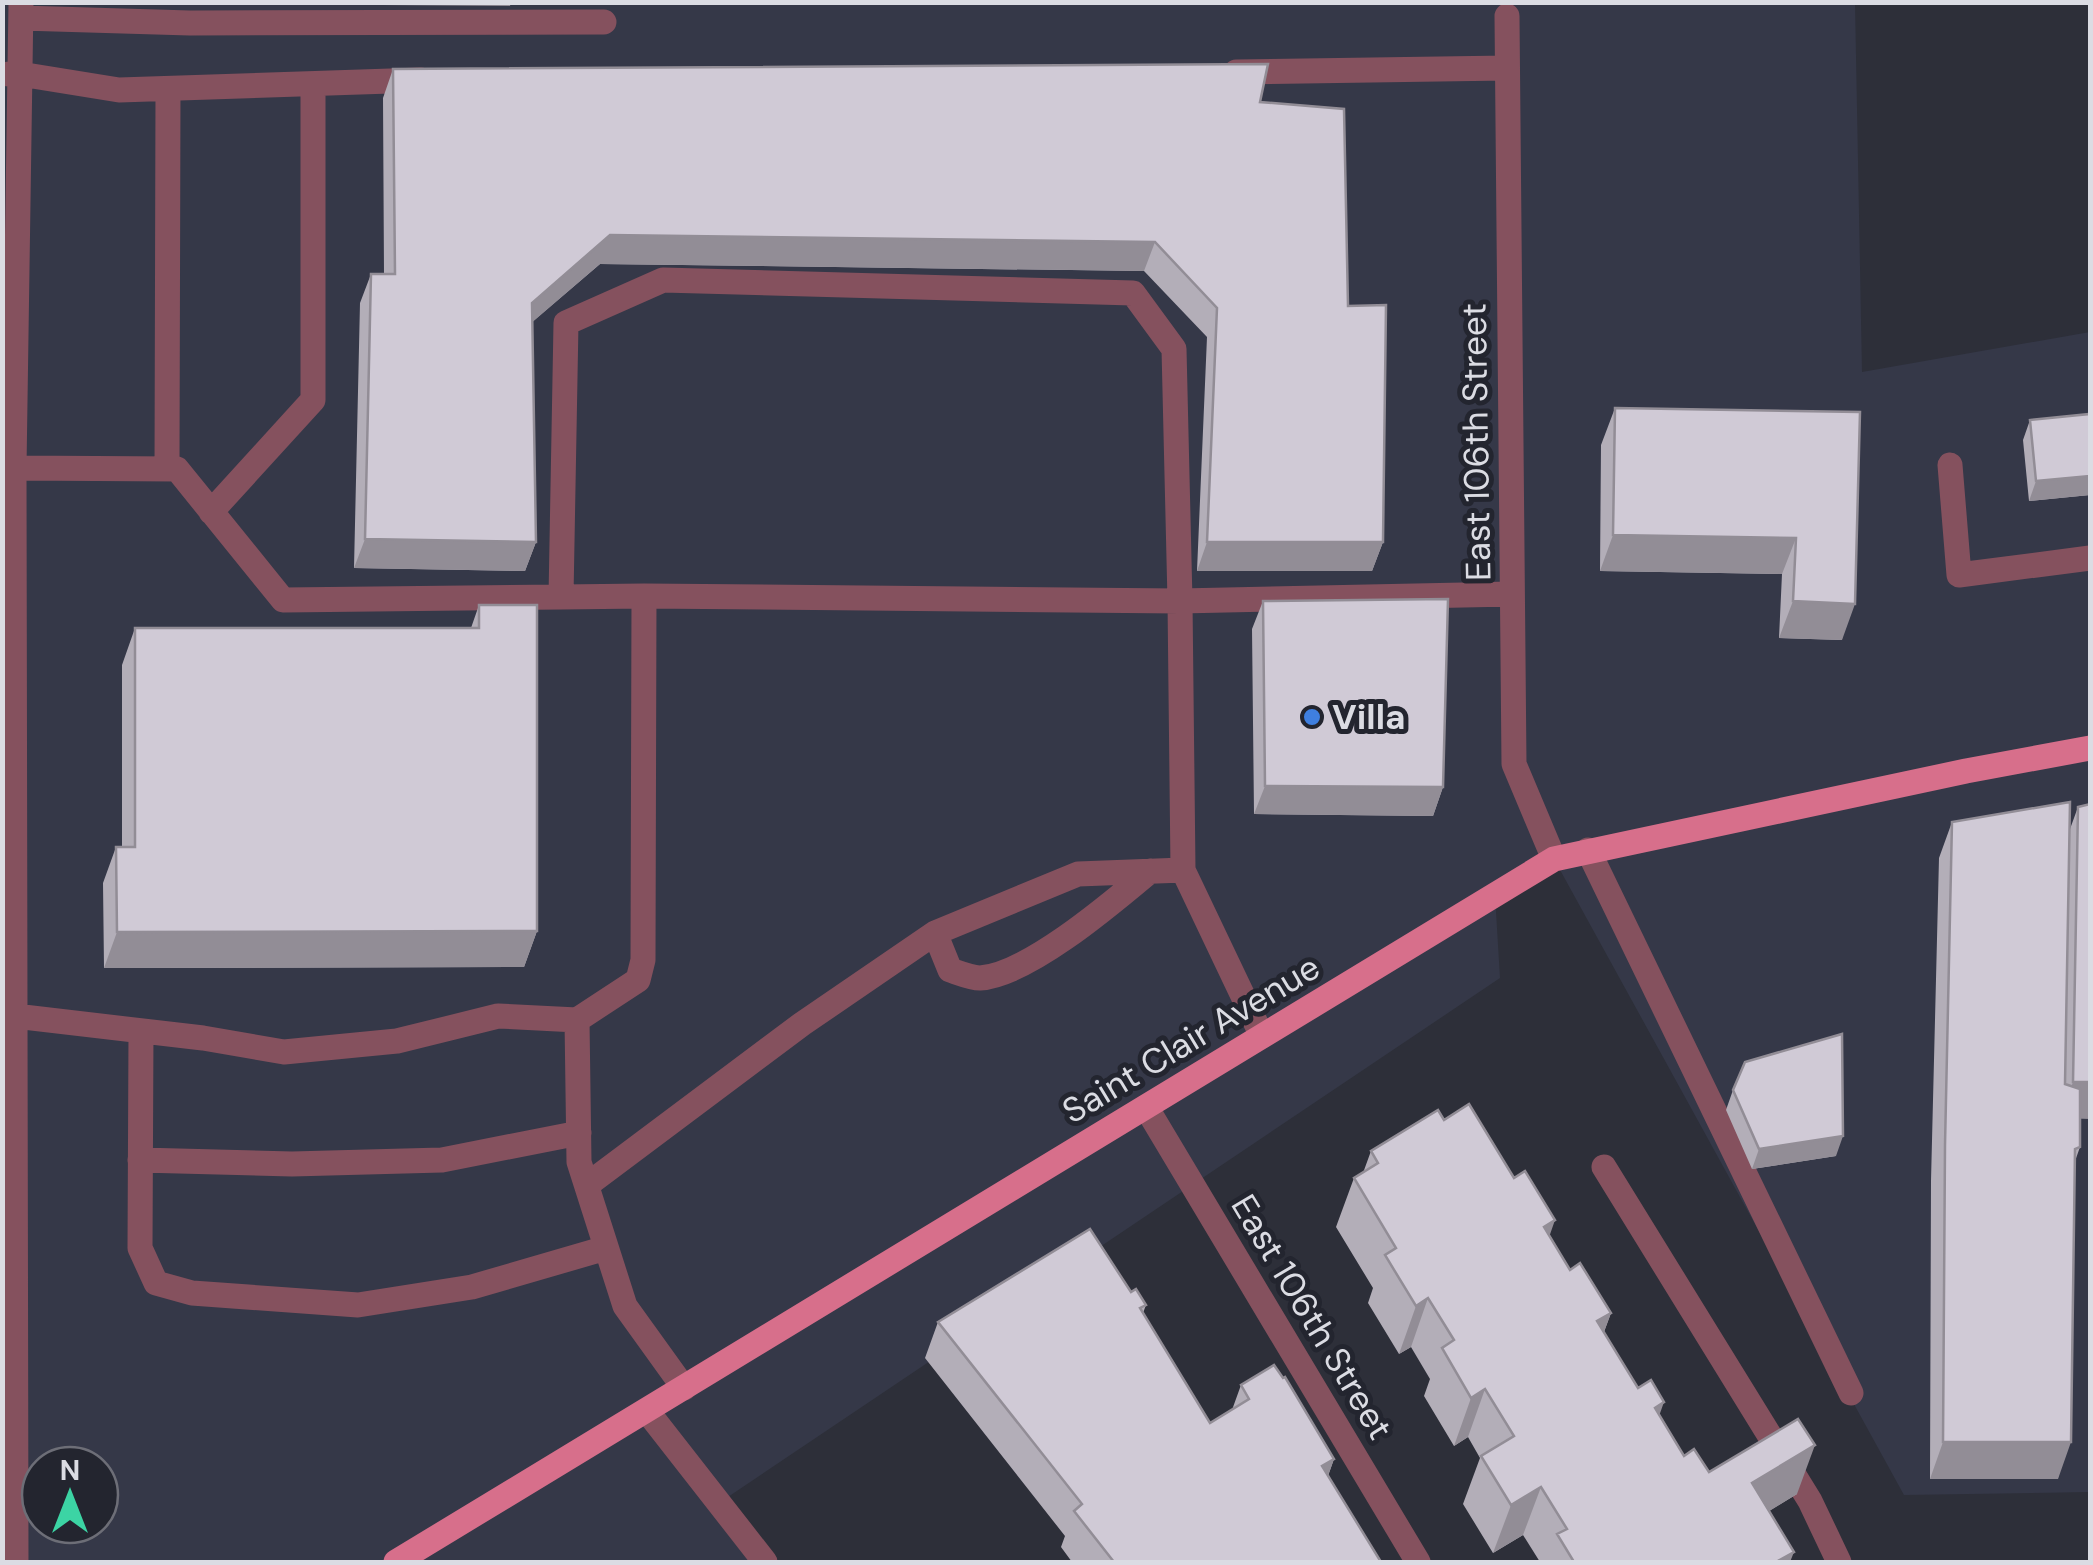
<svg xmlns="http://www.w3.org/2000/svg" width="2093" height="1565" font-family="'DM Sans',sans-serif">
  <rect width="100%" height="100%" fill="#2d2f39"/>
  <path fill="#353848" fill-rule="evenodd" d="M3 3H1855L1862 372 2090 332V1492L1904 1495 1554 859 1495 895 1500 978 719 1503 765 1562H3ZM40 1465H100V1525H40Z"/>
  <g fill="none" stroke-linecap="round" stroke-linejoin="round">
    <path stroke="#85515e" stroke-width="25" d="M1507 16 1514 764 1554 859
      M21 18 190 23 604 22
      M1236 72 1507 68
      M8 74H20L119 90 421 80
      M1950 465 1959 575 2090 558
      M14 468 177 469 283 600 561 597
      M167 469 168 89
      M211 512 313 400V84
      M644 596 1180 601 1183 870 1262 1036
      M1588 850 1851 1393
      M935 933 950 970C959 973 971 978 980 978 1028 975 1113 902 1150 871
      M15 1016 203 1038 284 1052 397 1041 498 1016 577 1020
      M141 1031 140 1248 156 1283 192 1293 358 1305 472 1287 606 1248
      M1146 1107 1418 1562
      M140 1160 292 1164 442 1160 579 1133
      M1604 1167 1810 1501 1839 1562
      M587 1185 802 1024 935 933 1078 874 1183 870
      M684 1388 625 1306 579 1162 577 1020 638 980 643 960 644 596 561 597 566 323 663 280 1133 293 1174 349 1180 601 1512 594
      M647 1411 765 1562
      M16 1562 14 468 21 2"/>
    <path stroke="#d76f8b" stroke-width="25" d="M396 1562 1554 859 1966 771 2090 748"/>
  </g>
  <path fill="#b3aeb8" d="M393 69 1260 102 1348 306 1383 542 1372 571H1197L1207 337 1144 271 600 264 532 322 536 542 525 571 354 568 360 303 371 274H384L383 98Z
    M1615 408 1860 412 1842 640 1779 638 1782 574 1600 571 1601 445Z
    M2090 414V495L2029 501 2023 440 2030 420Z
    M1263 601 1443 787 1433 816 1254 814 1252 629Z
    M479 605 537 931 524 967 104 968 103 883 116 847H122V665L135 628H471Z
    M2078 807 2080 1147 2074 1164 2058 1479H1930L1931 1181 1939 858 1952 822 2070 829Z
    M1733 1090 1836 1156 1752 1169 1726 1110Z
    M1444 1120 1549 1236 1570 1270 1611 1313 1604 1332 1638 1388 1659 1415 1684 1456 1709 1472 1797 1494 1769 1511 1790 1562H1540L1523 1535 1493 1553 1463 1504 1480 1458 1468 1437 1454 1446 1424 1396 1430 1379 1411 1347 1399 1354 1368 1303 1373 1288 1336 1227 1354 1178 1363 1173 1371 1151Z
    M1131 1292 1146 1305 1143 1313 1210 1423 1232 1410 1241 1385 1334 1459 1328 1476 1381 1562H1072L1061 1547 1065 1536 925 1358 938 1322Z"/>
  <path fill="#928d96" d="M511 2 510 6 127 3V2Z
    M610 235 1155 242 1144 271 600 264 522 331 532 303Z
    M2090 476V495L2029 501 2036 481Z
    M1613 535 1796 538 1782 574 1600 571Z
    M365 539 536 542 525 571 354 568Z
    M1207 542H1383L1372 571H1197Z
    M1793 601 1855 604 1842 640 1779 638Z
    M1265 786 1443 787 1433 816 1254 814Z
    M537 931 524 967 104 968 117 932Z
    M2073 1082H2090V1119L2060 1118Z
    M1843 1136 1836 1156 1752 1169 1759 1149Z
    M1555 1220 1538 1269 1544 1227Z
    M1428 1298 1411 1347 1399 1354 1416 1306Z
    M1611 1313 1593 1361 1597 1321Z
    M1485 1389 1468 1437 1454 1446 1471 1398Z
    M1664 1402 1647 1450 1655 1408Z
    M1943 1442H2071L2058 1479H1930Z
    M1815 1445 1797 1494 1735 1532 1752 1483Z
    M1334 1459 1321 1495 1322 1466Z
    M1541 1487 1523 1535 1493 1553 1511 1505Z
    M1794 1552 1790 1562H1776Z"/>
  <path fill="#d0cad6" stroke="#928d96" stroke-width="2.5" d="M1268 64 1260 102 1344 109 1348 306 1386 305 1383 542H1207L1217 308 1155 242 610 235 532 303 536 542 365 539 371 274H395L393 69Z
    M1615 408 1860 412 1855 604 1793 601 1796 538 1613 535Z
    M2090 414V476L2036 481 2030 420Z
    M1448 599 1443 787 1265 786 1263 601Z
    M479 605H537V931L117 932 116 847H135V628H479Z
    M2070 802 2065 1084 2080 1089V1147L2075 1149 2071 1442H1943L1945 1145 1952 822Z
    M2090 804V1082H2073L2078 807Z
    M1842 1034 1843 1136 1759 1149 1733 1090 1745 1062Z
    M1469 1104 1514 1178 1525 1171 1555 1220 1544 1227 1570 1270 1580 1263 1611 1313 1597 1321 1638 1388 1651 1380 1664 1402 1655 1408 1684 1456 1694 1449 1709 1472 1798 1419 1815 1445 1752 1483 1794 1552 1776 1562H1574L1557 1534 1567 1529 1541 1487 1511 1505 1481 1456 1514 1436 1485 1389 1471 1398 1442 1348 1454 1340 1428 1298 1416 1306 1385 1255 1396 1248 1354 1178 1378 1163 1371 1151 1438 1110 1444 1120Z
    M1090 1229 1131 1292 1136 1289 1146 1305 1140 1308 1210 1423 1249 1399 1241 1385 1274 1365 1283 1378 1285 1377 1334 1459 1322 1466 1381 1562H1114L1074 1511 1082 1504 938 1322Z"/>
  <circle fill="#3f7fe0" stroke="#23252f" stroke-width="4" cx="1312" cy="717" r="10"/>
  <g text-anchor="middle" stroke-width="10" stroke-linejoin="round" paint-order="stroke">
    <g font-size="35" fill="#dbdce3" stroke="#23252f">
      <text transform="translate(1476 442) rotate(-91)" y="12">East 106th Street</text>
      <text transform="translate(1191 1039) rotate(-31)" y="12">Saint Clair Avenue</text>
      <text transform="translate(1312 1317) rotate(59)" y="12">East 106th Street</text>
    </g>
    <g font-size="35" font-weight="bold" fill="#dbdce3" stroke="#23252f" text-anchor="start">
      <text x="1332" y="729">Villa</text>
    </g>
  </g>
  <rect width="2093" height="1565" fill="none" stroke="#dbdce3" stroke-width="10"/>
  <g transform="translate(70 1495)"><circle r="48" fill="#23252f" stroke="#6d6e77" stroke-width="2.5"/>
  <path d="M0-8L18 38L0 25L-18 38Z" fill="#3cd4a4"/>
  <text y="-15" font-size="28" font-weight="bold" text-anchor="middle" fill="#dbdce3">N</text>
  </g>
</svg>
